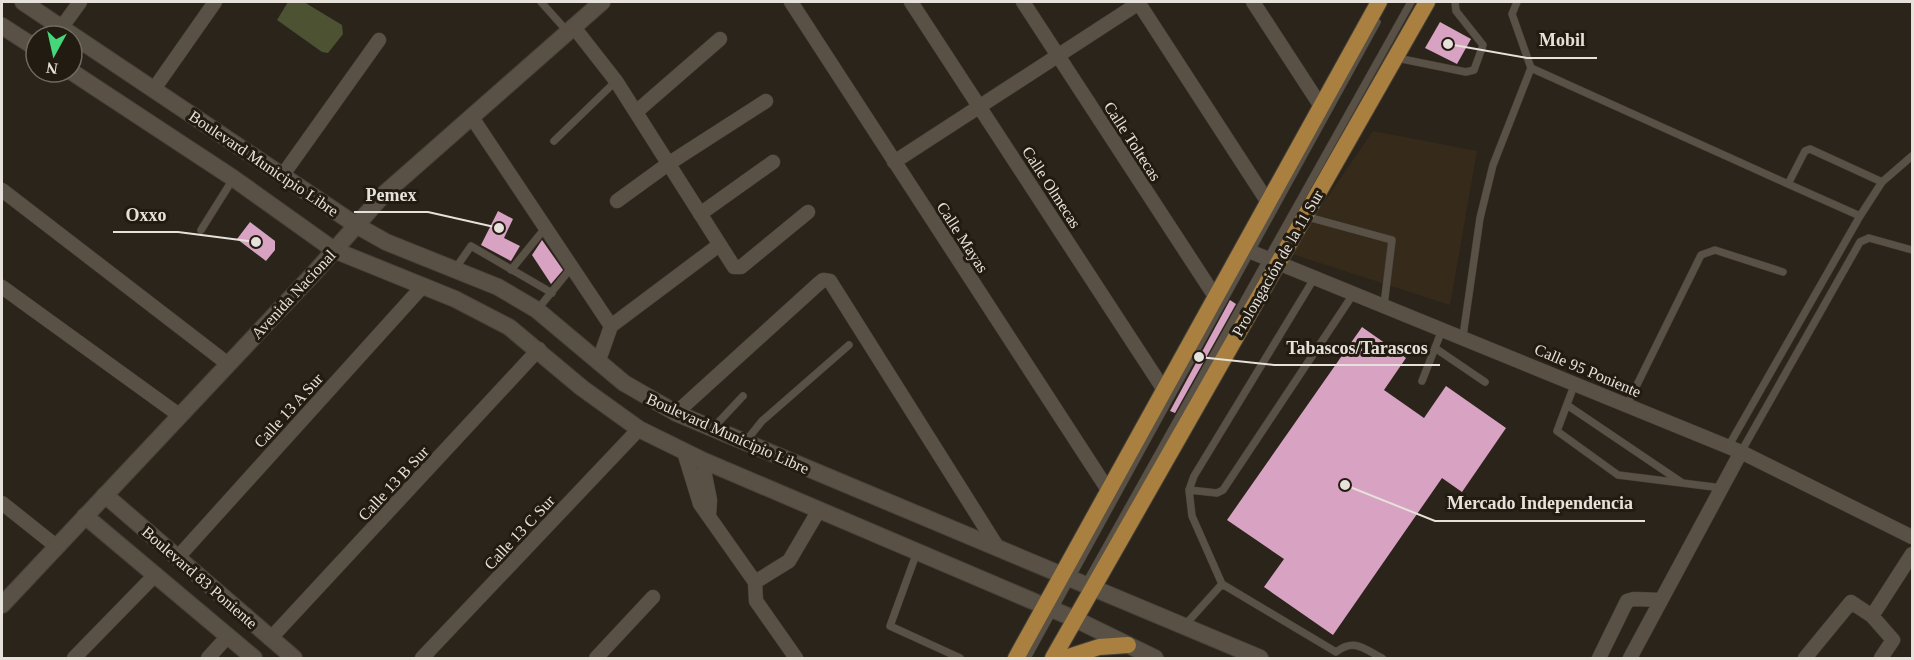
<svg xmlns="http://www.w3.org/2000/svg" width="1914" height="660" font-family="'Times New Roman',serif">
  <rect width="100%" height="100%" fill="#2b241a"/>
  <path fill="#362b1b" d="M1373 131 1477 151 1450 305 1289 253Z"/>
  <path fill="#4c5232" d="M288 2H304L342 25 343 34 328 53 322 52 277 20Z"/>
  <path fill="#d8a2c3" d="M1440 22 1471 39 1457 64 1425 48Z
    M498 211 513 219 504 238 520 246 511 261 481 245Z
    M250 222 275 241V250L266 261 237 239Z
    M542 240 563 270 551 284 532 255Z
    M1230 300 1236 304 1175 413 1170 411Z
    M1362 327 1406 358 1384 390 1424 418 1446 386 1506 428 1462 492 1442 478 1333 635 1264 587 1284 559 1227 520Z"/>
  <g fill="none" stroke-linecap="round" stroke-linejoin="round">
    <g stroke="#464038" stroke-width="8">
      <path id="service" d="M541 2 567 31
        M1397 58 1466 72 1474 70 1483 45 1456 11 1455 2
        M1531 68 1788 184
        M554 141 616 81
        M1304 216 1392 240 1384 305
        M1860 216 1788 184 1805 151 1810 149 1882 182
        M201 230 233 179
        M455 269 471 246 552 293
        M511 270 546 227
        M1315 277 1194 476 1189 490 1192 516 1222 584 1336 652C1355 638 1364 649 1382 658
        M537 310 572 267
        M1463 336 1480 218 1493 165 1531 68 1512 14 1517 2
        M1435 348 1485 382
        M1422 381 1442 330
        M1575 383 1557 431 1618 475 1722 488
        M1567 405 1681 482
        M1627 405 1701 255 1715 250 1783 272
        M714 427 743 396
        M746 441 762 421 849 345
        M1728 447 1860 216 1882 182 1912 156
        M1741 452 1860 242 1869 238 1912 250
        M1189 490 1217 493 1223 490 1354 293
        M917 552 890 626 960 658
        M1086 583 1411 2
        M1185 625 1222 584
        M1027 658 1377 22"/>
    </g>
    <g stroke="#464038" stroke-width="15">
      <path id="minor" d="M791 2 1108 490
        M911 2 1164 390
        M1023 2 1216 298
        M1138 2 1269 204
        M1253 2 1322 108
        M573 26 616 81 734 267H741L808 212
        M61 28 80 2
        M154 89 215 2
        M636 112 720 39
        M471 116 611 326
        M894 162 1139 3
        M282 176 379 40
        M2 190 228 364
        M617 201 668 164 766 101
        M700 214 773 162
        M1244 249 1741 452 1912 537
        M2 287 179 415
        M598 363 611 326 719 245
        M676 413 817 285 823 280 830 281 998 548
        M684 452 700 504 755 582 756 601 796 658
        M702 460 710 500 709 515
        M2 503 56 546
        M179 556 422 287
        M755 582 789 561 819 510
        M1872 616 1912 554
        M270 639 539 349
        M74 658 156 574
        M208 658 228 636
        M422 658 639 429
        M596 658 653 597
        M1599 658 1627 601 1634 599 1661 600
        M1630 658 1741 452
        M1805 658 1851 602 1872 616 1893 640 1881 658"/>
    </g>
    <g stroke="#464038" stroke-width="18">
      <path id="tertiary" d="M105 495 294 658
        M85 516 254 658"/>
    </g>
    <g stroke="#464038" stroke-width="18">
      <path id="secondary" d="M23 2 356 225 386 242 498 287 537 310 624 383 676 413 1260 658
        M2 26 36 48
        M72 72 233 178 334 250 455 299 509 327 582 388 639 429 702 460 1075 619 1155 658
        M2 605 316 271 384 194 602 2"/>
    </g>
    <g stroke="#464038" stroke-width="18">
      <path id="primary" d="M1016 658 1379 2
        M1053 658 1427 2
        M1065 658 1099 647 1128 645"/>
    </g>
    <use href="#service" stroke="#595146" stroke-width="7"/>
    <use href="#minor" stroke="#595146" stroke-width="14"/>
    <use href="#tertiary" stroke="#595146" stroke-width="16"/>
    <use href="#secondary" stroke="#595146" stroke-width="16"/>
    <use href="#primary" stroke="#a98040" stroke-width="16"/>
  </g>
  <g text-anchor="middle" stroke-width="6" stroke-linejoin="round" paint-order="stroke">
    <g font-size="16" fill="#e6e1da" stroke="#221b11">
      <text transform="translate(1133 141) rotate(57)" y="6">Calle Toltecas</text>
      <text transform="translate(264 163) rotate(34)" y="6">Boulevard Municipio Libre</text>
      <text transform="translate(1052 187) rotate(57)" y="6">Calle Olmecas</text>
      <text transform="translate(963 237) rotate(57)" y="6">Calle Mayas</text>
      <text transform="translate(1277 263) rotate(-60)" y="6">Prolongación de la 11 Sur</text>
      <text transform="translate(293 294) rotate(-47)" y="6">Avenida Nacional</text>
      <text transform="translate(1588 370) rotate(23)" y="6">Calle 95 Poniente</text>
      <text transform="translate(288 410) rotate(-48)" y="6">Calle 13 A Sur</text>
      <text transform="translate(728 433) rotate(24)" y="6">Boulevard Municipio Libre</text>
      <text transform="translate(393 483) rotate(-47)" y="6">Calle 13 B Sur</text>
      <text transform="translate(519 532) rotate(-47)" y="6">Calle 13 C Sur</text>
      <text transform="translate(200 577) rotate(41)" y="6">Boulevard 83 Poniente</text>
    </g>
  </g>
  <path fill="none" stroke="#e6e1da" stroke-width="2" d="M1448 44L1527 58H1597M499 228L428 212H354M256 242L178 232H113M1199 357L1274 365H1440M1345 485L1435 521H1645"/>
  <g fill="#e6e1da" stroke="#221b11" stroke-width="2">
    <circle cx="1448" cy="44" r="6"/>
    <circle cx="499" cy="228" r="6"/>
    <circle cx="256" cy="242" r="6"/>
    <circle cx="1199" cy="357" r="6"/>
    <circle cx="1345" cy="485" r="6"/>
  </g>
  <g font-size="18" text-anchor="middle" font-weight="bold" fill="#e6e1da" stroke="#221b11" stroke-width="6" stroke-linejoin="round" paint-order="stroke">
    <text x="1562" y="46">Mobil</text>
    <text x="391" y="201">Pemex</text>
    <text x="146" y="221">Oxxo</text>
    <text x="1357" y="354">Tabascos/Tarascos</text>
    <text x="1540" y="509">Mercado Independencia</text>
  </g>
  <rect width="1914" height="660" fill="none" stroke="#e6e1da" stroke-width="6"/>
  <g transform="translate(54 54) rotate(188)"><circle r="28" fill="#221b11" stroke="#706a61" stroke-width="1.5"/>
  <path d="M0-4.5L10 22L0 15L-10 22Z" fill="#46d77a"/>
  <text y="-9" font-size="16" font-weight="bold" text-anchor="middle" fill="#e6e1da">N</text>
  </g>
</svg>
